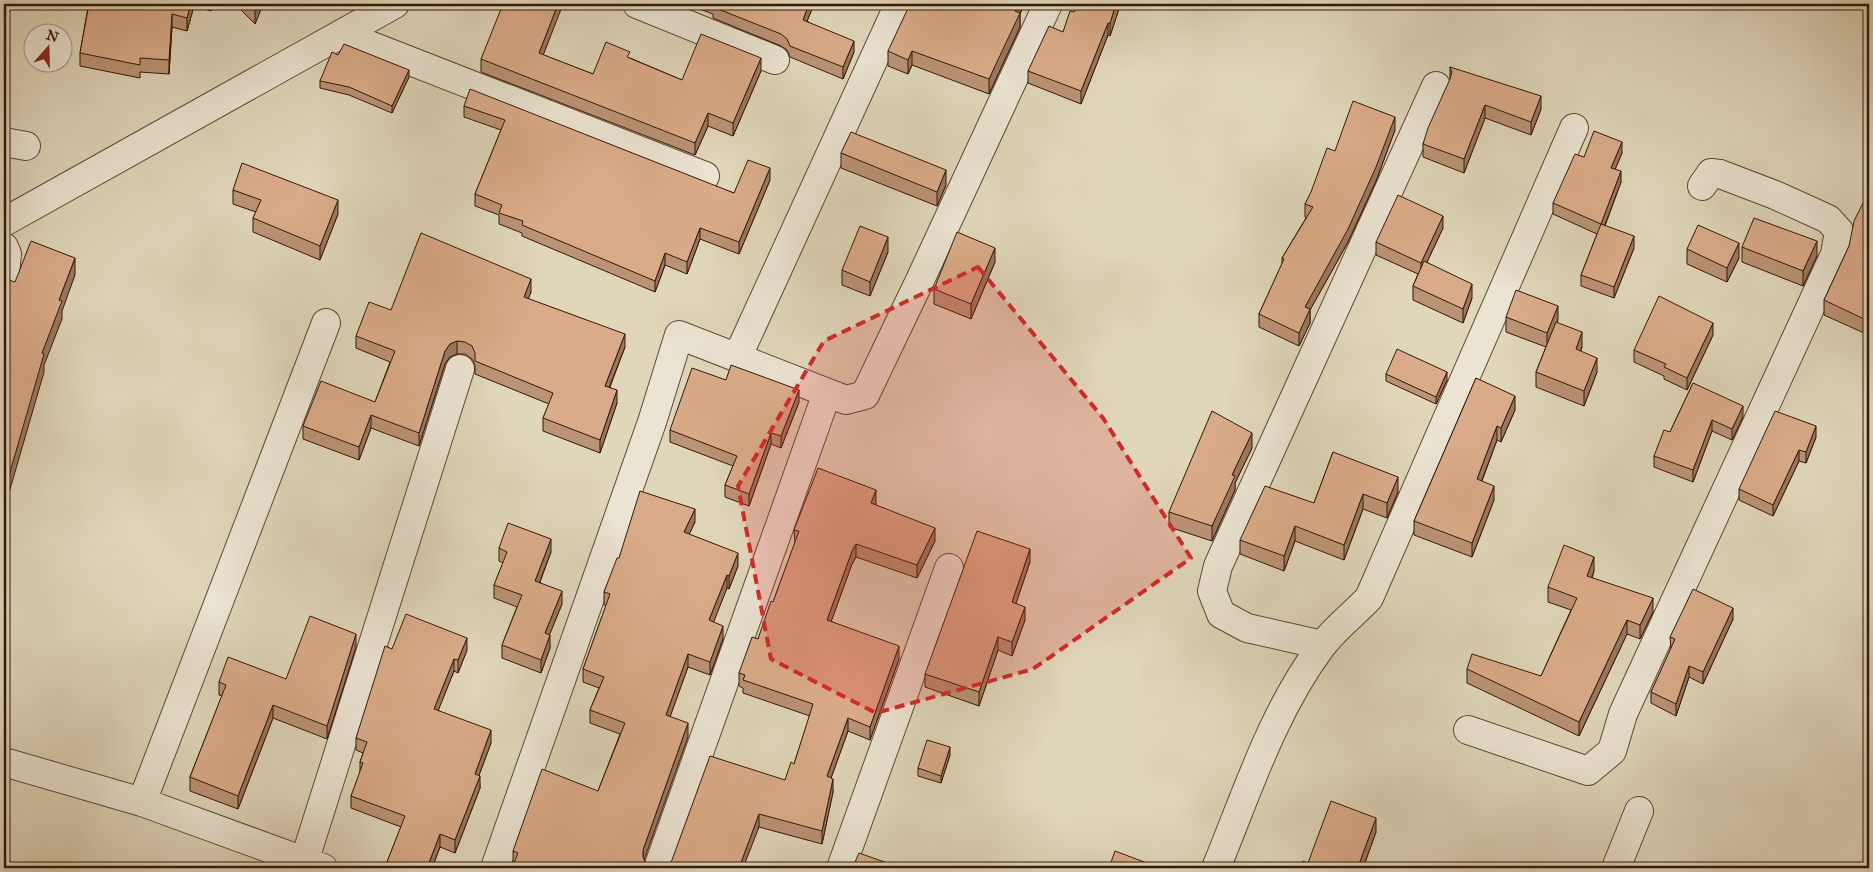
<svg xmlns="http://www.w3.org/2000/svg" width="1873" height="872" font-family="'IM FELL Great Primer',serif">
  <rect width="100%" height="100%" fill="#e0d6ba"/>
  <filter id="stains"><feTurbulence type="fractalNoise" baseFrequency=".004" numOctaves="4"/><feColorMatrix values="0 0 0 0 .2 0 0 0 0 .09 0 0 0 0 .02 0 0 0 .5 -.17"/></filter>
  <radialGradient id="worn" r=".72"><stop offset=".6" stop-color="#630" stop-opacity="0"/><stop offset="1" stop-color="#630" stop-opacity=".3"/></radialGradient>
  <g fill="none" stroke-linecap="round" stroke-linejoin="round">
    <g stroke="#5e4835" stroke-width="30">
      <path id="minor" d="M637 4 775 60
        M341 34 705 176
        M4 142 26 146
        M4 222 395 4
        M4 247 7 254 4 283
        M737 358 899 4
        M1322 645 1247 628 1221 614 1212 591 1218 566 1436 86
        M1468 730 1588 771 1612 751 1623 714 1835 254 1839 231 1828 219 1775 195 1720 174 1711 173 1702 186
        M4 762 142 802 323 868
        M142 802 326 323
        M304 862 460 369
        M495 868 652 422 679 335 846 400 865 395 921 278 1048 4
        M658 868 827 393
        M841 868 949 568
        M1216 868C1247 793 1272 713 1321 647 1334 629 1354 614 1369 598L1574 128
        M1616 868 1639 811"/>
    </g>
    <use href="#minor" stroke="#ebe4d2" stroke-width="28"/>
  </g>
  <path fill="#bb9375" stroke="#331809" d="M72 4H213L211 11 194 6 187 31 172 27 169 74 140 72V78L80 66V53L88 7Z
    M235 4H263L255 24Z
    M697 4H812V9L807 21 854 52 843 79 790 57 787 50 781 46 713 18V14L697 8Z
    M966 4H1024L1020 14V27L989 94 912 65 908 74 888 66V51L965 8Z
    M1118 4V12L1110 36 1108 35 1081 104 1028 83V71L1063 32 1074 12Z
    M338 55 409 77 392 113 349 95 320 88V81Z
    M543 55 593 74 630 58 682 80 761 71 733 136 708 126 695 155 481 72V59Z
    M1450 67 1541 109 1531 135 1485 118 1464 173 1423 157V144L1450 80Z
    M464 106 734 193 770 180 739 254 700 239 687 274 665 265 655 292 522 236V233L499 224V215L475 206V194L501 130 464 117Z
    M1395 130 1376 181 1348 242 1310 310V323L1299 346 1259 327V314L1282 264V258L1306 218 1305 217V204L1335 151Z
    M841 153 946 185 937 206 841 168Z
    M1622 153 1615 169 1621 182 1605 226 1634 248 1614 298 1581 286V275L1597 234 1553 214V203L1584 157Z
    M233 190 338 214 320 260 253 232V218L256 212 233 204Z
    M1869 203 1864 333 1824 315V300Z
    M1443 228 1427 262 1472 298 1463 323 1413 300V286L1418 274 1376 255V242Z
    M1742 247 1817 256 1803 286 1742 262Z
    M1687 249 1739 258 1727 282 1687 264Z
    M888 252 870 296 842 285V270Z
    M995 262 971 319 934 304V289Z
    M531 292 528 299 625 347 610 387 617 403 600 453 543 431V418L549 404 475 374V365L472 359 465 354H457L450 357 445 364 419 446 371 428 359 460 303 439V426L375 402 390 362 356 348V336L391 310Z
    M1506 317 1558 320 1557 322 1582 347 1581 351 1597 372 1584 406 1536 387V372L1546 347 1506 332Z
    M1713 335 1687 390 1664 379V376L1634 362V350Z
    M1386 374 1447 380 1436 404 1386 381Z
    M1476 378 1515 410 1501 442 1497 440 1482 481 1494 500 1472 557 1414 535V521Z
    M726 380 799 402 781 448 771 444 749 506 725 497V485L733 466 670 442V430Z
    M1693 383 1743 417 1732 440 1712 431 1693 482 1654 467V456L1670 432Z
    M1816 437 1806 463 1799 461 1773 516 1739 500V489Z
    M1252 448 1235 483V490L1212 541 1169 527V512Z
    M1333 452 1398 492 1387 518 1363 509 1344 560 1295 541 1284 571 1240 554V540L1314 503Z
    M876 503V505L935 541 917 578 856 557 852 564 831 621 899 659 870 740 848 731 831 778 833 792 822 844 759 827 668 867 785 780 794 764 810 716 743 693V688L739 686V673L758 639 773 602 795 543 794 530Z
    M695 522 689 534 738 566 729 589 727 588 713 622 723 639 710 675 688 667 670 716 688 737 513 864V851L598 791 620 734 590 723V710L599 688 583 682V669L606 606 604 605V592L619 558Z
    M499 548 551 552 540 582 562 604 549 635 550 648 541 673 502 658V645L517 607 494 598V585L503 563 499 561Z
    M1030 562 1016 603 1025 620 1012 656 998 650 979 706 925 687V674Z
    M1594 571 1592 578 1653 612 1640 639 1627 634 1579 736 1467 683V669L1541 676 1571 610 1548 602V587Z
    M1733 619 1703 684 1689 677 1676 716 1651 703V692L1671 649 1670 637Z
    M356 647 327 739 273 718 238 809 190 791V777L222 696 219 695V682L286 679Z
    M392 649 467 650 458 673 454 671 438 710 491 743 479 775 480 788 455 853 440 847 432 868H387V862L401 827 351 808V796L360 773V762L363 753 356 750V738Z
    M950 755 941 783 918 776V768Z
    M1376 832 1363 868H1300L1308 863Z"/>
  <path fill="#99785f" stroke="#331809" d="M191 4H194V6L187 31V18Z
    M258 4H263L255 24V10Z
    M558 4H563L539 66V53Z
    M809 4H812V9L803 31V20Z
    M1018 4H1024L1020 14V27L989 94V79Z
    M1116 4H1118V12L1110 36V23Z
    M172 14V27L169 74V60Z
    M1108 23V35L1081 104V91Z
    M854 41V52L843 79V67Z
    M912 51V65L908 74V60Z
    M761 58V71L733 136V123Z
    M409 70V77L392 113V106Z
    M1541 96V109L1531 135V122Z
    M1485 105V118L1464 173V159Z
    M708 113V126L695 155V143Z
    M1395 117V130L1376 181 1348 242 1310 310V323L1299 346V333L1305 307Z
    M1622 142V153L1611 179V168Z
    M770 168V180L739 254V242Z
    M946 170V185L937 206V192Z
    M1621 171V182L1601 235V224Z
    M338 200V214L320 260V246Z
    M1443 216V228L1421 275V263Z
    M700 228V239L687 274V262Z
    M1634 236V248L1614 298V287Z
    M888 237V252L870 296V282Z
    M1817 241V256L1803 286V271Z
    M1739 243V258L1727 282V268Z
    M995 248V262L971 319V304Z
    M665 253V265L655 292V281Z
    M75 258V275L62 311V319L44 365V372L4 510V493L42 353 59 300Z
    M531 279V292L524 310V297Z
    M1472 284V298L1463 323V309Z
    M1558 306V320L1547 348V333Z
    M1869 308V323L1864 333V319Z
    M1713 323V335L1687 390V378Z
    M1582 332V347L1576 363V349Z
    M625 334V347L605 398V386Z
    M457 341V354L450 357 445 364 419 446V433L445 351 450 344Z
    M1597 358V372L1584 406V391Z
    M1447 372V380L1436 404V397Z
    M617 390V403L600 453V440Z
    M799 390V402L781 448V436Z
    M1515 396V410L1501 442V428Z
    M1743 406V417L1732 440V429Z
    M371 415V428L359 460V447Z
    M1712 420V431L1693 482V470Z
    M1497 426V440L1477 493V479Z
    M1816 426V437L1806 463V452Z
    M771 433V444L749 506V494Z
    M1252 433V448L1235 483V490L1212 541V526L1232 475Z
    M1799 450V461L1773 516V505Z
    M1398 477V492L1387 518V503Z
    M1494 486V500L1472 557V543Z
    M876 490V503L871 516V503Z
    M1363 494V509L1344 560V545Z
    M695 509V522L684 545V532Z
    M1295 526V541L1284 571V556Z
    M935 528V541L917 578V565Z
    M551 539V552L535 594V581Z
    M856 544V557L852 564 827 633V620L852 551Z
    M1030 549V562L1012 615V602Z
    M738 553V566L729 589V576Z
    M1594 557V571L1587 590V576Z
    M727 575V588L709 634V620Z
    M562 591V604L545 646V633Z
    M1653 598V612L1640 639V625Z
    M1025 607V620L1012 656V642Z
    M1733 608V619L1703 684V672Z
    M1627 620V634L1579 736V722Z
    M723 626V639L710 675V662Z
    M356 634V647L327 739V726Z
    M550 635V648L541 673V660Z
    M998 637V650L979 706V692Z
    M467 638V650L458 673V660Z
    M899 646V659L870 740V727Z
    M688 654V667L666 728V715Z
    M454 659V671L434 721V709Z
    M1689 666V677L1676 716V704Z
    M273 705V718L238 809V796Z
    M848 718V731L827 789V776Z
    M688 723V737L643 863V850Z
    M491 730V743L475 786V774Z
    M950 747V755L941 783V776Z
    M480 776V788L455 853V840Z
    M833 779V792L822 844V831Z
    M759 814V827L743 868H739Z
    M1376 818V832L1363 868H1359V864Z
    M440 834V847L432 868H427Z"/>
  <path fill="#daab88" stroke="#331809" d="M89 4H191L187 18 172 14 169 60 140 58V65L80 53Z
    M249 4H258L255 10Z
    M503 4H558L539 53 593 74 606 42 630 52 627 57 682 80 701 34 761 58 733 123 708 113 695 143 481 59Z
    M714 4H809L803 20 854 41 843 67 790 46 787 39 781 34 713 7Z
    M910 4H953L965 8 966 4H1018L1015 11 1020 13 989 79 912 51 908 60 888 51Z
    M1078 4H1116L1110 23H1108L1081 91 1028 71 1049 26 1063 32 1070 11 1074 12Z
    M344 44 409 70 392 106 349 87 320 81 332 52 338 55Z
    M1450 67 1541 96 1531 122 1485 105 1464 159 1423 144 1428 128 1450 79 1452 72Z
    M470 89 734 193 748 160 770 168 739 242 700 228 687 262 665 253 655 281 522 225 523 221 499 213 502 205 475 194 505 120 464 106Z
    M1353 101 1395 117 1376 167 1348 229 1305 307 1310 309 1299 333 1259 314 1284 259 1282 258 1313 207 1305 204 1311 192 1327 148 1335 151Z
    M1594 131 1622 142 1611 168 1621 171 1601 224 1634 236 1614 287 1581 275 1601 224 1553 203 1575 154 1584 157Z
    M851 132 946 170 937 192 841 153Z
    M242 163 338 200 320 246 253 218 261 200 233 190Z
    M1398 195 1443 216 1421 263 1376 242Z
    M1864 201 1869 203V308L1864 319 1824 300 1849 246 1854 221Z
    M1754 218 1817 241 1803 271 1742 247Z
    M1698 225 1739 243 1727 268 1687 249Z
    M860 226 888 237 870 282 842 270Z
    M957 232 995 248 971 304 934 289Z
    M421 233 531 279 524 297 625 334 605 386 617 390 600 440 543 418 553 393 475 361V353L472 346 465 342 457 341 450 344 445 351 419 433 371 415 359 447 303 426 321 381 375 402 395 351 356 336 369 302 391 310Z
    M31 241 75 258 59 300 62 301 42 353 44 354 4 493V281L9 280 15 282Z
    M1424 261 1472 284 1463 309 1413 286Z
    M1516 290 1558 306 1547 333 1506 317Z
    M1659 296 1713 323 1687 378 1664 367 1666 364 1634 350Z
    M1556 322 1582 332 1576 349 1597 358 1584 391 1536 372Z
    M1397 349 1447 372 1436 397 1386 374Z
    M731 365 799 390 781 436 771 433 749 494 725 485 737 456 670 430 692 368 726 380Z
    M1476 378 1515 396 1501 428 1497 426 1477 479 1494 486 1472 543 1414 521Z
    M1693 383 1743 406 1732 429 1712 420 1693 470 1654 456 1664 430 1670 432Z
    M1212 411 1252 433 1232 475 1235 476 1212 526 1169 512Z
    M1775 411 1816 426 1806 452 1799 450 1773 505 1739 489Z
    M1333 452 1398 477 1387 503 1363 494 1344 545 1295 526 1284 556 1240 540 1265 486 1314 503Z
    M818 468 876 490 871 503 935 528 917 565 856 544 852 551 827 620 899 646 870 727 848 718 827 776 833 779 822 831 759 814 739 868H665L668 867 672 860 710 756 785 780 791 762 794 764 813 704 743 680 745 675 739 673 752 637 758 639 771 601 773 602 799 531 794 530Z
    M640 491 695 509 684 532 738 553 729 576 727 575 709 620 723 626 710 662 688 654 666 715 688 723 643 850V857L646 864 651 868H512L518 853 513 851 542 769 598 791 625 723 590 710 604 677 583 669 610 594 604 592 617 558H619Z
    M508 523 551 539 535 581 562 591 545 633 550 635 541 660 502 645 522 595 494 585 507 552 499 548Z
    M977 531 1030 549 1012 602 1025 607 1012 642 998 637 979 692 925 674Z
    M1564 545 1594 557 1587 576 1653 598 1640 625 1627 620 1579 722 1467 669 1472 654 1541 676 1577 598 1548 587Z
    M1693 589 1733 608 1703 672 1689 666 1676 704 1651 692 1675 639 1670 637Z
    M406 614 467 638 458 660 454 659 434 709 491 730 475 774 480 776 455 840 440 834 427 868H402L387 862 405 816 351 796 363 763 360 762 367 742 356 738 385 646 392 649Z
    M310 616 356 634 327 726 273 705 238 796 190 777 226 685 219 682 228 657 286 679Z
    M927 740 950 747 941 776 918 768Z
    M1331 801 1376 818 1359 864 1351 862 1348 868H1300L1303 861 1308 863Z
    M1115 851 1160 868H1109Z
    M859 853 893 865 891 868H850L855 862Z"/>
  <path fill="#d62828" fill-opacity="0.2" stroke="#d62828" stroke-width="4" stroke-dasharray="10 6" stroke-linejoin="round" d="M978 267 1103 418 1191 558 1033 669 876 713 771 659 738 486 824 341Z"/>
  <rect width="1873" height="872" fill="none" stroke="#e0d6ba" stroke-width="20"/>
  <rect x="5" y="5" width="1863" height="862" fill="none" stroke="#331809" stroke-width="2.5"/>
  <rect x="10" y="10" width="1853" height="852" fill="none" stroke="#331809"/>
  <g transform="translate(48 48) rotate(20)"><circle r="24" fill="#ebe4d2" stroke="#a19282"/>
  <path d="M0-4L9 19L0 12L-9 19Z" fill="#8f2418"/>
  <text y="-8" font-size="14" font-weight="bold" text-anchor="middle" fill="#331809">N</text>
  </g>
  <rect width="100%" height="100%" filter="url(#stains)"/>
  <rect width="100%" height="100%" fill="url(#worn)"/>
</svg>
